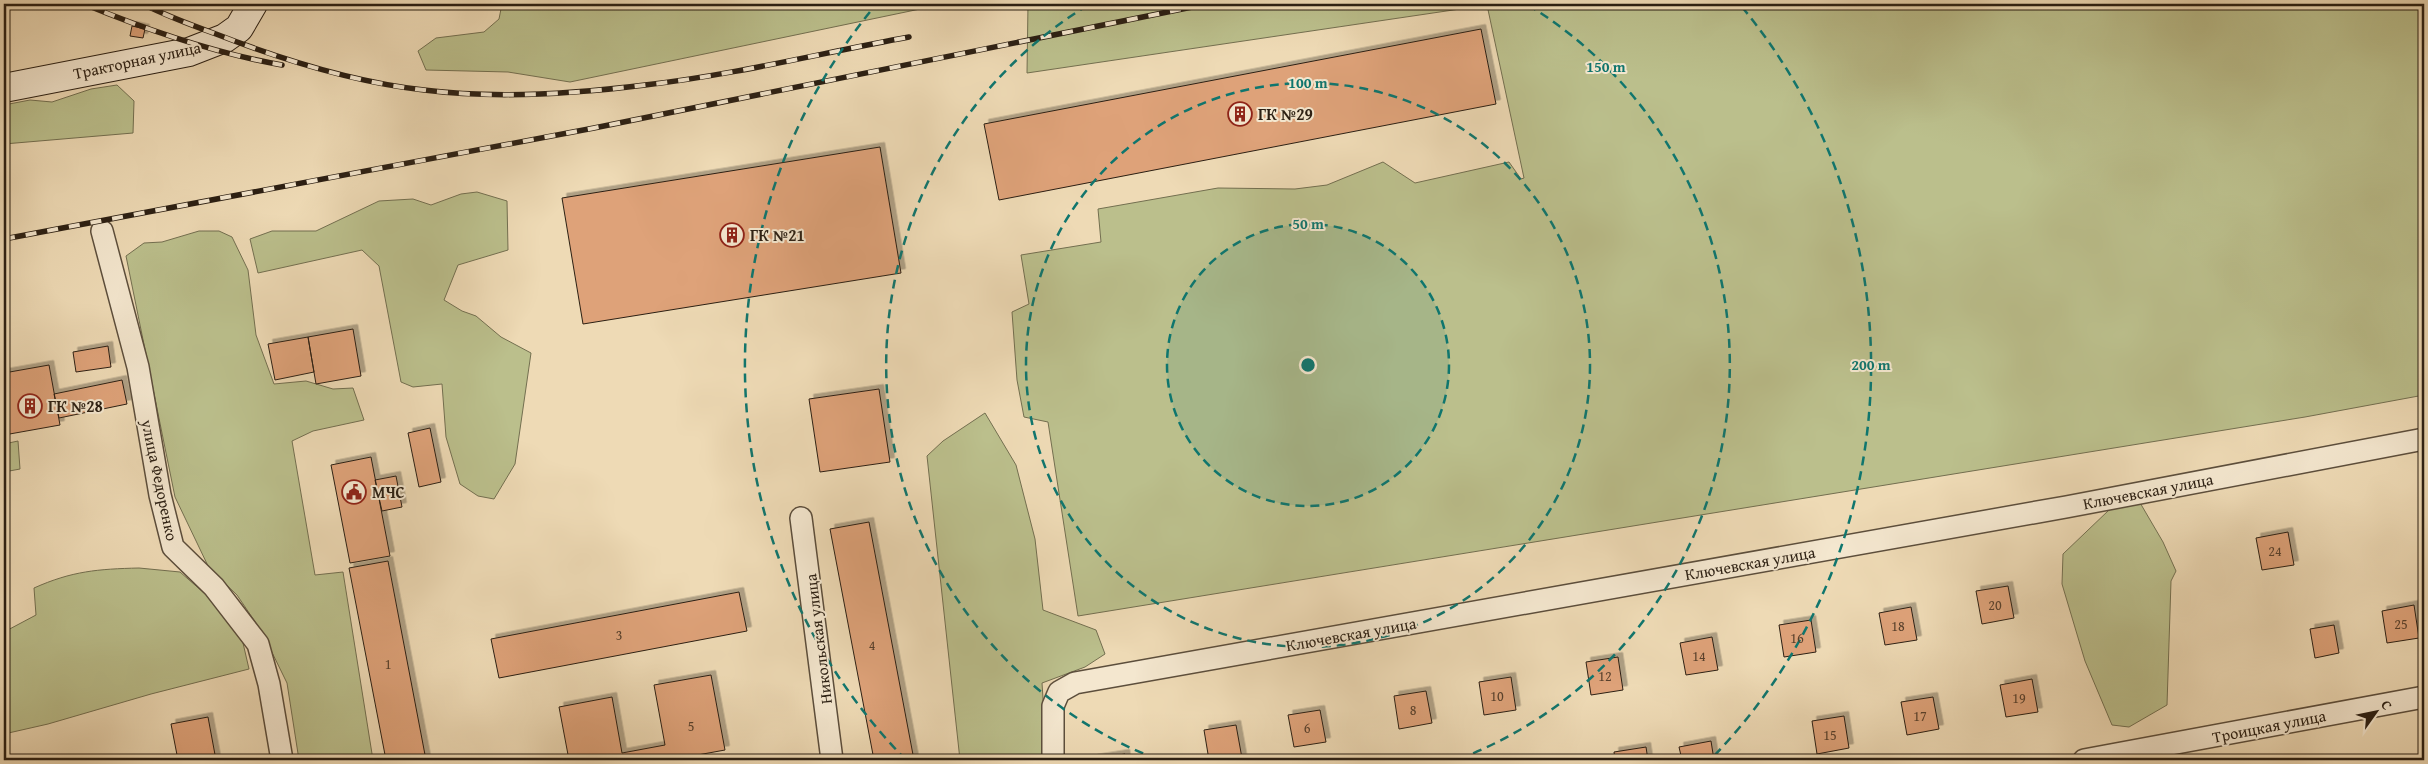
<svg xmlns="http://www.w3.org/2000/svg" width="2428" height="764" font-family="'Gentium Book Plus',serif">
  <defs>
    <filter id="shadow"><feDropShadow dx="4.5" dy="-4.5" stdDeviation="0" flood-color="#0004"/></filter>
  </defs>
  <rect width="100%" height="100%" fill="#eedab5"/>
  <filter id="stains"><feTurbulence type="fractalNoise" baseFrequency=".004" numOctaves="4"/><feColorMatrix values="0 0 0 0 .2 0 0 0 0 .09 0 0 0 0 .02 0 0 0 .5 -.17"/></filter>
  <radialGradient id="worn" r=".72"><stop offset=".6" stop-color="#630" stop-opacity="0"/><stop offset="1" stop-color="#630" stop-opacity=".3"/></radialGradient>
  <path fill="#bbbf8c" stroke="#736f50" d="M502 4H944L570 82 508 72 426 70 418 51 436 38 484 32 499 19Z
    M1028 4H2424V395L2305 417 1078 616 1048 422 1024 417 1017 380 1012 312 1029 304 1021 255 1101 242 1098 209 1218 188 1295 189 1327 185 1383 162 1415 183 1509 162 1521 179 1524 178 1487 5 1027 73Z
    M117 85 134 101 133 133 4 144V105L30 100 52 102 91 89Z
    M477 192 507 201 508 250 458 265 444 300 462 311 476 316 501 337 531 353 515 464 494 499 478 496 460 484 446 437 442 384 413 387 401 382 379 266 362 250 258 273 250 239 272 231H316L379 201 413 199 431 205 461 194Z
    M199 231H219L232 237 248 270 256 335 274 384 306 381 333 389 353 388 364 420 313 431 292 441 315 575 343 572 373 760H299L287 683 262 632 237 595 209 568 175 497 126 256 144 243 162 242Z
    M985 413 1016 465 1035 539 1043 610 1096 630 1105 654 1085 667 1042 683 1047 760H960L927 456 943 441Z
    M18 441 20 469 4 472V444Z
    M2139 501 2163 542 2176 571 2171 581 2167 705 2129 727 2112 725 2085 661 2062 584 2063 554 2109 510Z
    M139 568 180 572 211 599 243 643 249 669 151 694 48 724 4 734V632L36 615 34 588C72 571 98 569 139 568Z"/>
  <path fill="#dea279" stroke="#2b1f13" filter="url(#shadow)" d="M132 26 145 29 143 38 130 36Z
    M1481 29 1496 104 999 200 984 124Z
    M880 147 901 273 583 324 562 198Z
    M353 329 361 376 316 384 308 337Z
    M308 337 314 372 275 380 268 344Z
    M108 346 111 367 76 372 73 352Z
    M49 365 60 425 4 435V373Z
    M122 380 127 404 59 418 54 394Z
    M879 389 890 462 820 472 809 399Z
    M430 428 441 482 419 487 408 433Z
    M371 457 390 556 350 563 331 465Z
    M396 476 402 507 382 511 375 480Z
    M869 522 914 760H874L830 529Z
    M2288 532 2294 565 2262 570 2256 538Z
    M388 561 426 760H386L349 568Z
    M2008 586 2014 618 1982 624 1976 591Z
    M739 592 747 631 499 678 491 639Z
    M2414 605 2419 638 2387 643 2382 611Z
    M1911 607 1917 640 1885 645 1879 613Z
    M1811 620 1816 652 1784 657 1779 625Z
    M2334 625 2339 653 2315 658 2310 629Z
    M1712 637 1718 670 1686 675 1680 643Z
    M1618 657 1623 690 1591 695 1586 662Z
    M711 675 725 750 670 760H569L559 707 612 697 622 753 665 745 654 685Z
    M1511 677 1516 710 1484 715 1479 682Z
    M2032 679 2038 712 2006 717 2000 685Z
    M1426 691 1432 723 1399 729 1394 696Z
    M1933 697 1939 729 1907 735 1901 702Z
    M1320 710 1326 742 1294 747 1288 715Z
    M1844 716 1849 748 1817 754 1812 721Z
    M208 717 216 760H178L171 724Z
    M1236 725 1242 758 1209 760 1204 730Z
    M1711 741 1714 760H1682L1679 747Z
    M1646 747 1648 760H1615L1614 752Z
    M1125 754 1126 760H1093V759Z"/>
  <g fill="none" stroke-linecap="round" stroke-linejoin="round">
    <g stroke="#5c4e3c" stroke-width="24">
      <path id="minor" d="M102 231 138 367 160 495 173 547 214 587 258 644 269 684 282 760
        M801 518 832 760
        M1053 760V706L1059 692 1075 683 2066 507 2424 439
        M2084 760 2424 697"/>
    </g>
    <g stroke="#2b1f13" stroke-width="30">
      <path id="secondary" d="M4 88 189 52 225 38 239 28 253 4"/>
    </g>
    <use href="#minor" stroke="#f4e7cf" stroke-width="21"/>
    <use href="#secondary" stroke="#f4e7cf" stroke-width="28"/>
    <g stroke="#2b1f13" stroke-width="5.5">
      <path id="rail" d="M84 4C147 30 214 53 282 65
        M143 4C167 16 191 25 216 34 283 60 353 82 424 90 496 99 573 94 645 85 734 75 821 53 909 37
        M4 239 594 128 1207 4"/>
    </g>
    <use href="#rail" stroke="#f4e7cf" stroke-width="4" stroke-dasharray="11" stroke-linecap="butt"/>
  </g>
  <circle cx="1308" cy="365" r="141" fill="#0f766e" fill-opacity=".12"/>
  <g fill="none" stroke="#0f766e" stroke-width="2.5" stroke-dasharray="9 6">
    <circle cx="1308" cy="365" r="141"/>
    <circle cx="1308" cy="365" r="282"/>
    <path d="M1157 759A422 422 0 0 1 1088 5M1528 5A422 422 0 0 1 1459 759"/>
    <path d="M906 760A563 563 0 0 1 874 7M1742 7A563 563 0 0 1 1710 760"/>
  </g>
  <defs>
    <g id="building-ring" transform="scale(1.25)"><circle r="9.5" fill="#f4e7cf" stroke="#8f2418" stroke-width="1.5"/><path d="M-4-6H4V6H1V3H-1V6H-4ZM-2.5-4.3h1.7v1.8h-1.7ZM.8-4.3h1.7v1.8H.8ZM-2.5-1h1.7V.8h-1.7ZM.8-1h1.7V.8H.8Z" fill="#8f2418"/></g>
    <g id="civic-ring" transform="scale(1.25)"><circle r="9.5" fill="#f4e7cf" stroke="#8f2418" stroke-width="1.5"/><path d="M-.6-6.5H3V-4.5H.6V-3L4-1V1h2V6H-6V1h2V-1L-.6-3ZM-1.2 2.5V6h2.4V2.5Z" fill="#8f2418"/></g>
  </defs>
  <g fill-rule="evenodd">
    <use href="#building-ring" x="1240" y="114"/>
    <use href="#building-ring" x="732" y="235"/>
    <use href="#building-ring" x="30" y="406"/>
    <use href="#civic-ring" x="354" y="492"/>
  </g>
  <g text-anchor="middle" stroke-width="4" stroke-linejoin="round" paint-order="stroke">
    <g font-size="14" fill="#58402c">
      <text x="2275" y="556">24</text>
      <text x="1995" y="610">20</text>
      <text x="2401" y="629">25</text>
      <text x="1898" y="631">18</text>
      <text x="619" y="640">3</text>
      <text x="1797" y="643">16</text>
      <text x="872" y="650">4</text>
      <text x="1699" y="661">14</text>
      <text x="388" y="669">1</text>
      <text x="1605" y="681">12</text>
      <text x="1497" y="701">10</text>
      <text x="2019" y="703">19</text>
      <text x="1413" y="715">8</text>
      <text x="1920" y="721">17</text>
      <text x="691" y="731">5</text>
      <text x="1307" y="733">6</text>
      <text x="1830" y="740">15</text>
    </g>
    <g font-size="16" fill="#2b1f13" stroke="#f4e7cf">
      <text transform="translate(137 60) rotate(-12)" y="6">Тракторная улица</text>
      <text transform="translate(160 480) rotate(78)" y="6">улица Федоренко</text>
      <text transform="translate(2148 491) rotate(-11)" y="6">Ключевская улица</text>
      <text transform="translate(1750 563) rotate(-10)" y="6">Ключевская улица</text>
      <text transform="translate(1351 634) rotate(-10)" y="6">Ключевская улица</text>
      <text transform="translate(818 639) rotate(-97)" y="6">Никольская улица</text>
      <text transform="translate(2269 726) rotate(-11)" y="6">Троицкая улица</text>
    </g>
    <g font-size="16" font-weight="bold" fill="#2b1f13" stroke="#f4e7cf" text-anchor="start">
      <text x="1258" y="120">ГК №29</text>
      <text x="750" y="241">ГК №21</text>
      <text x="48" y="412">ГК №28</text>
      <text x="372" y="498">МЧС</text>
    </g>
  </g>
  <circle cx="1308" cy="365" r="8" fill="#0f766e" stroke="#f4e7cf" stroke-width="2.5"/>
  <g font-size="15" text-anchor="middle" font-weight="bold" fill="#0f766e" stroke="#f4e7cf" stroke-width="4" stroke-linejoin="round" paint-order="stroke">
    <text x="1606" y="72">150 m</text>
    <text x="1308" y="88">100 m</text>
    <text x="1308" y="229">50 m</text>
    <text x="1871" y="370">200 m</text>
  </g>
  <rect width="2428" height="764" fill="none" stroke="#eedab5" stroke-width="20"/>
  <rect x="5" y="5" width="2418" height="754" fill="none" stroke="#2b1f13" stroke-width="2.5"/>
  <rect x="10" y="10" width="2408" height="744" fill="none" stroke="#2b1f13"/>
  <g transform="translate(2376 712) rotate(57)" stroke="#f4e7cf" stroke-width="4" paint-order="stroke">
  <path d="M0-4L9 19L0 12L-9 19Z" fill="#2b1f13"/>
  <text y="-8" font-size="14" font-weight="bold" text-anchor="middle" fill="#2b1f13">С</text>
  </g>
  <rect width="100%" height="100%" filter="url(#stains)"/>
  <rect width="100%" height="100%" fill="url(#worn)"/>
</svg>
